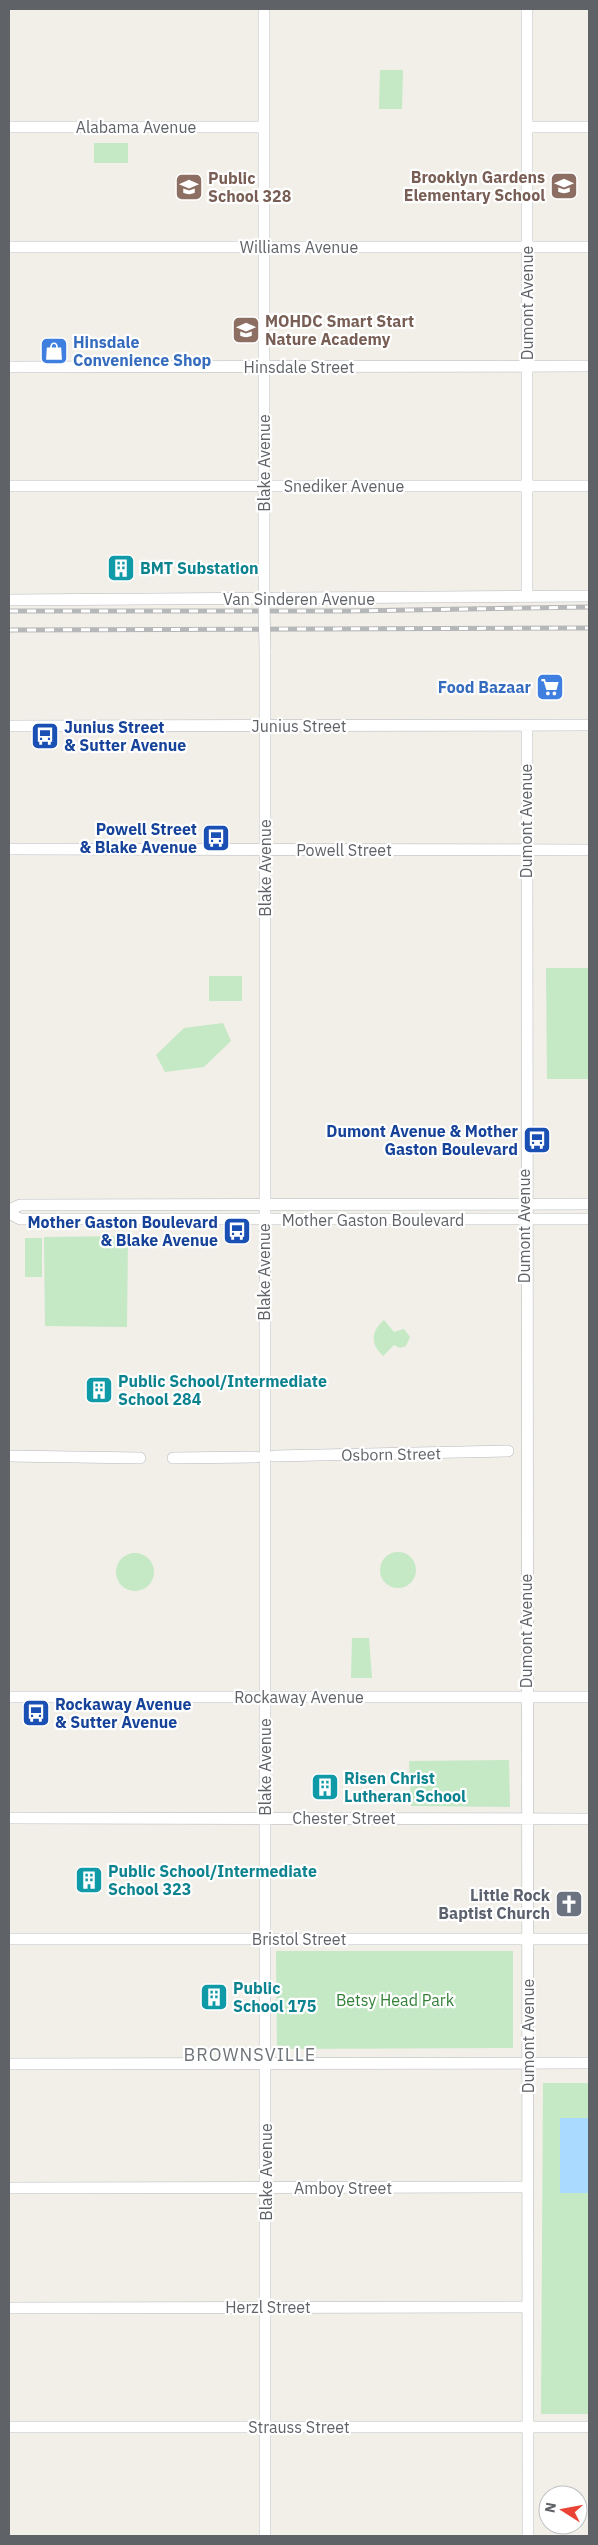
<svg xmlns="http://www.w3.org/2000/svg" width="598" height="2545" font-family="'IBM Plex Sans',sans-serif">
  <rect width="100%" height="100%" fill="#f1efe8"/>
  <path fill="#c5e8c5" d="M380 70H403L402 109H379Z
    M94 143H128V163H94Z
    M546 968H589V1079H547Z
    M242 976V1001H209V976Z
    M223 1023 231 1041 204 1067 165 1072 156 1055 184 1028Z
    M128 1236 127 1327 45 1326 44 1237Z
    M25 1238H42V1277H25Z
    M384 1320 394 1332 404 1329 410 1337 406 1346 400 1348 394 1345 383 1356C370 1344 371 1331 384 1320Z
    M380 1570a18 18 0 1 1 36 0a18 18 0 1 1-36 0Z
    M116 1572a19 19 0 1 1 38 0a19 19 0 1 1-38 0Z
    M352 1638H369L372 1678H351Z
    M509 1760 510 1807 411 1806 409 1761Z
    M276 1951H513V2048L277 2049Z
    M543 2083H589V2414H541Z"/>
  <path fill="#aadaff" d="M560 2118H589V2193H560Z"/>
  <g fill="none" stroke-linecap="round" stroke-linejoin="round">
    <g stroke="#b5b8bc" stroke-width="12">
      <path id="minor" d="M527 9V597
        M9 127H264
        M528 127H589
        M9 247H589
        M9 367 589 366
        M9 486H589
        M9 600 589 596
        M264 603V9
        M265 651V2536
        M527 725C522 1329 530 1933 528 2536
        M9 726 589 725
        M9 849 589 850
        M9 1210 20 1205 589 1204
        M9 1213 20 1219H589
        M9 1456 140 1458
        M274 1456 508 1451
        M173 1458 256 1457
        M9 1697H589
        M9 1818 589 1819
        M9 1939H589
        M9 2064 589 2063
        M9 2188 528 2187
        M9 2308 528 2307
        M9 2427H589"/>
    </g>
    <use href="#minor" stroke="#fff" stroke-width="11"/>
    <g stroke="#b6b7b8" stroke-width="5">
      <path id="rail" d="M9 611H350L589 607
        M9 630 589 628"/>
    </g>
    <use href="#rail" stroke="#fff" stroke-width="3" stroke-dasharray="9" stroke-linecap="butt"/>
    <g stroke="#b5b8bc" stroke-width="12" stroke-linecap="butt">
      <path id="minor-bridge" d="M264 603 265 651"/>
    </g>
    <use href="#minor-bridge" stroke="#fff" stroke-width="11"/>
  </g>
  <defs>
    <g id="school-square" transform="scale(1.4375)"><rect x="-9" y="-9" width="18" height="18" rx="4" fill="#8d6e63" stroke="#fff"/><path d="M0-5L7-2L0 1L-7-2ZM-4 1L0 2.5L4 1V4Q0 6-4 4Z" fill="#fff"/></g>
    <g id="shop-square" transform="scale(1.4375)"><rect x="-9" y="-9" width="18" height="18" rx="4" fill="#3f7fe0" stroke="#fff"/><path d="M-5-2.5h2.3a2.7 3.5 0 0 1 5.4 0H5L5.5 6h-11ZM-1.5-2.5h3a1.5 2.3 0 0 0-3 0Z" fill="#fff"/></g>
    <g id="building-square" transform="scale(1.4375)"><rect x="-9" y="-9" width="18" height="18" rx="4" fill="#0f9aa8" stroke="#fff"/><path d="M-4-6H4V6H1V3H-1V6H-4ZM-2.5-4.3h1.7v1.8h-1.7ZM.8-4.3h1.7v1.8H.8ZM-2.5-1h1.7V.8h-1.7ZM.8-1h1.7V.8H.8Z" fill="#fff"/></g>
    <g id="supermarket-square" transform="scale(1.4375)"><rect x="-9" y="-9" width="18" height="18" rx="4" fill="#3f7fe0" stroke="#fff"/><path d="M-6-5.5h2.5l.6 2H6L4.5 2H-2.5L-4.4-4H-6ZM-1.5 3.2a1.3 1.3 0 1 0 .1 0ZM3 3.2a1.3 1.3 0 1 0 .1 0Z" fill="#fff"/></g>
    <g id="bus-square" transform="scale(1.4375)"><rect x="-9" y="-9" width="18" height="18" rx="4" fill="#1a4fb4" stroke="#fff"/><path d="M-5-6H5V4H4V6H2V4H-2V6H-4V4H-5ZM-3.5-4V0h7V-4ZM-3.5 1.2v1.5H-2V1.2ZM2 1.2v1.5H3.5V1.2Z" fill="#fff"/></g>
    <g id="church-square" transform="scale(1.4375)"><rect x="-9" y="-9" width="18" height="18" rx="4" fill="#6b7280" stroke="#fff"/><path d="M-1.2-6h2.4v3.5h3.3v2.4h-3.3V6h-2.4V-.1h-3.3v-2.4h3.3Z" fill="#fff"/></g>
  </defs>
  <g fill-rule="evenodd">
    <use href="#school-square" x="564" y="186"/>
    <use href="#school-square" x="189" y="187"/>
    <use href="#school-square" x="246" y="330"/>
    <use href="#shop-square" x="54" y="351"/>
    <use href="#building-square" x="121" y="568"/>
    <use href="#supermarket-square" x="550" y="687"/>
    <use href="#bus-square" x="45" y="736"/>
    <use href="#bus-square" x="216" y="838"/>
    <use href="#bus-square" x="537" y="1140"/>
    <use href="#bus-square" x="237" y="1231"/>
    <use href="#building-square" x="99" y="1390"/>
    <use href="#bus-square" x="36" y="1713"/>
    <use href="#building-square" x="325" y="1787"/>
    <use href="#building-square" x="89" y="1880"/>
    <use href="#church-square" x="569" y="1904"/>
    <use href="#building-square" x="214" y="1997"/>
  </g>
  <g text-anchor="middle" stroke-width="4.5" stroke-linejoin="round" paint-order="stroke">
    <g font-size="16" fill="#5f6368" stroke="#fff">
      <text x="136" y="133">Alabama Avenue</text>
      <text x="299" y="253">Williams Avenue</text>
      <text transform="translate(527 303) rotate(-90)" y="6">Dumont Avenue</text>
      <text x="299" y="373">Hinsdale Street</text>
      <text transform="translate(264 463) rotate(-90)" y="6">Blake Avenue</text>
      <text x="344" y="492">Snediker Avenue</text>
      <text x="299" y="605">Van Sinderen Avenue</text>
      <text x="299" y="732">Junius Street</text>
      <text transform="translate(526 821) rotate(-90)" y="6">Dumont Avenue</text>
      <text x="344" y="856">Powell Street</text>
      <text transform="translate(265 868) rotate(-90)" y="6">Blake Avenue</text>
      <text x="373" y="1226">Mother Gaston Boulevard</text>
      <text transform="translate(524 1226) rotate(-90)" y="6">Dumont Avenue</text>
      <text transform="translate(264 1272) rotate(-90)" y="6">Blake Avenue</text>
      <text transform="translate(391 1454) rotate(-1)" y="6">Osborn Street</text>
      <text transform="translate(526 1631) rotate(-90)" y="6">Dumont Avenue</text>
      <text x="299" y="1703">Rockaway Avenue</text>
      <text transform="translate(265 1767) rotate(-90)" y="6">Blake Avenue</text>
      <text x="344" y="1824">Chester Street</text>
      <text x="299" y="1945">Bristol Street</text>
      <text transform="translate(528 2036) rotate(-90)" y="6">Dumont Avenue</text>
      <text transform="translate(266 2172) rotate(-90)" y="6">Blake Avenue</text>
      <text x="343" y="2194">Amboy Street</text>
      <text x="268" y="2313">Herzl Street</text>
      <text x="299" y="2433">Strauss Street</text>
    </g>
    <g font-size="16" font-weight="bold" fill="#785e54" stroke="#fff" text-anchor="start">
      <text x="545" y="183" text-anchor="end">Brooklyn Gardens<tspan x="545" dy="18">Elementary School</tspan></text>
      <text x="208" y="184">Public<tspan x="208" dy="18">School 328</tspan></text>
      <text x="265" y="327">MOHDC Smart Start<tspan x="265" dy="18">Nature Academy</tspan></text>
    </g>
    <g font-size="16" font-weight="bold" fill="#366cbe" stroke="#fff" text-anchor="start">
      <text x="73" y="348">Hinsdale<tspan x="73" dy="18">Convenience Shop</tspan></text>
      <text x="531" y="693" text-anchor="end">Food Bazaar</text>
    </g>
    <g font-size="16" font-weight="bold" fill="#0d838f" stroke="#fff" text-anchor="start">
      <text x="140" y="574">BMT Substation</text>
      <text x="118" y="1387">Public School/Intermediate<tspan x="118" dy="18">School 284</tspan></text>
      <text x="344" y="1784">Risen Christ<tspan x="344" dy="18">Lutheran School</tspan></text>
      <text x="108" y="1877">Public School/Intermediate<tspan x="108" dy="18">School 323</tspan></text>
      <text x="233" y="1994">Public<tspan x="233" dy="18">School 175</tspan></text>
    </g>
    <g font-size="16" font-weight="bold" fill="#164399" stroke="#fff" text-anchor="end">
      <text x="64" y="733" text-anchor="start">Junius Street<tspan x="64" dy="18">&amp; Sutter Avenue</tspan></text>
      <text x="197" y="835">Powell Street<tspan x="197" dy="18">&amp; Blake Avenue</tspan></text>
      <text x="518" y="1137">Dumont Avenue &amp; Mother<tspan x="518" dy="18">Gaston Boulevard</tspan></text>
      <text x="218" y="1228">Mother Gaston Boulevard<tspan x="218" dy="18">&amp; Blake Avenue</tspan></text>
      <text x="55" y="1710" text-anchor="start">Rockaway Avenue<tspan x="55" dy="18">&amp; Sutter Avenue</tspan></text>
    </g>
    <g font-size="16" font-weight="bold" fill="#5b616d" stroke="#fff" text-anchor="end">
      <text x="550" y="1901">Little Rock<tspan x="550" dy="18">Baptist Church</tspan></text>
    </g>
    <g font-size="16" fill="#348238" stroke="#fff">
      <text x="395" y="2006">Betsy Head Park</text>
    </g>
    <g font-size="18" letter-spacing="1" fill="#70757a" stroke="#fff">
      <text x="250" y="2061">BROWNSVILLE</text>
    </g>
  </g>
  <rect width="598" height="2545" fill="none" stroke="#5f6368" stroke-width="20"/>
  <g transform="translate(563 2510) rotate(281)"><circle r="24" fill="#ffffff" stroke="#bfc1c3"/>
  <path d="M0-4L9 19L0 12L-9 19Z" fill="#ea4335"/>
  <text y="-8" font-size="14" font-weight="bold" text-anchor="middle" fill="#5f6368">N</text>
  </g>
</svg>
